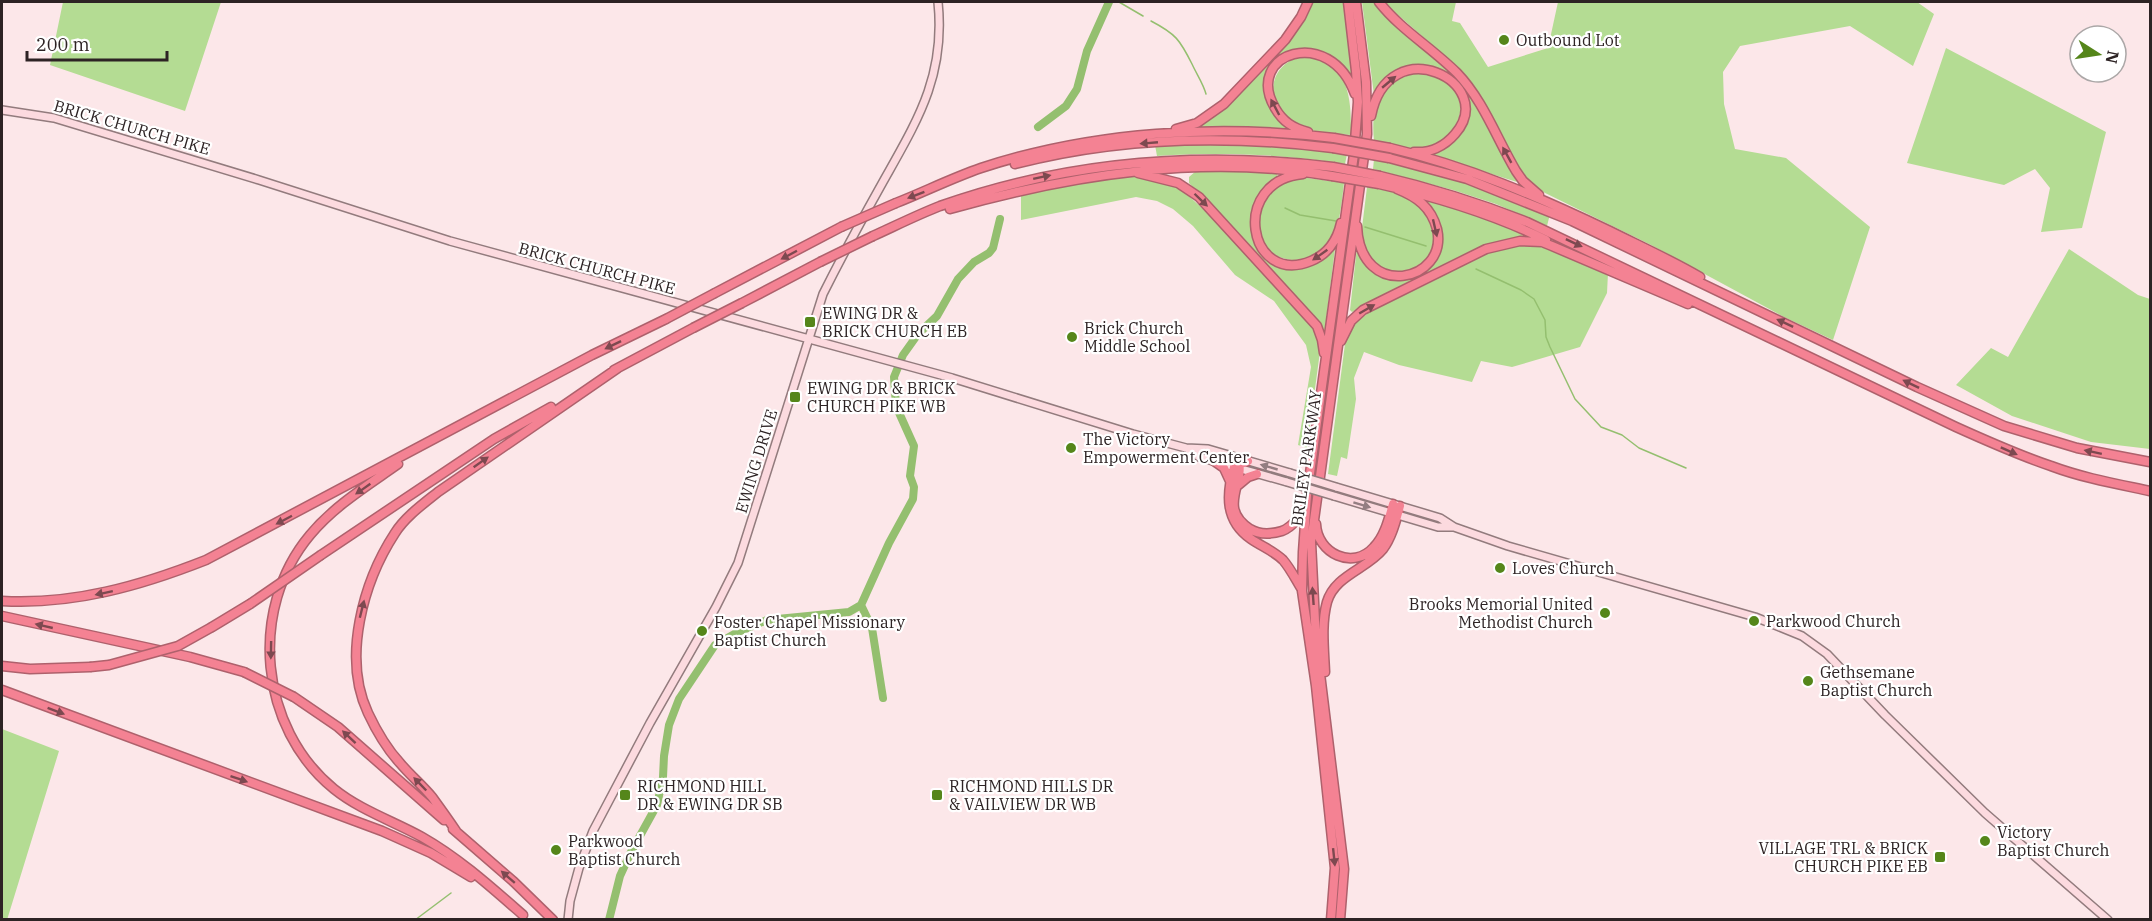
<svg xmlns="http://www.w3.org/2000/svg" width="2152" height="921" font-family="'IBM Plex Serif',serif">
  <rect width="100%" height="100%" fill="#fce7e9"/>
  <path fill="#b4dc93" d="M63 2H221L185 111 50 65Z
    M1312 2H1343L1352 72 1350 78C1338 56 1315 46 1291 51L1267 77 1277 118 1285 126V129L1196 127 1208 121 1232 101 1297 31Z
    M1362 2H1376L1454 75 1475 102 1517 182 1428 154 1442 149 1467 108 1451 77 1443 72 1428 67 1381 85 1374 95Z
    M1385 2H1456L1452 21 1460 23 1488 67 1548 48 1558 2H1917L1934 14 1913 66 1850 26 1740 46 1723 72 1724 104 1735 149 1786 158 1870 227 1833 340 1784 317 1651 245 1537 189C1504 156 1493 107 1463 72L1390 8Z
    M1946 48 2106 132 2082 228 2041 232 2050 188 2035 169 2004 185 1907 163Z
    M1299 57C1348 56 1352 96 1351 135 1333 133 1307 133 1292 122 1265 104 1267 67 1299 57Z
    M1417 73C1427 75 1436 75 1444 81 1476 100 1457 141 1425 147 1409 151 1390 144 1374 140 1370 106 1382 80 1417 73Z
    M1236 143 1323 150 1347 154 1345 164C1283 154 1220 152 1157 156L1155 145Z
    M1374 159 1422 169 1466 182 1550 214 1547 226 1496 204 1453 190 1373 169Z
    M1196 171 1254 172 1277 174 1278 178C1244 200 1240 260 1288 267 1300 268 1322 251 1335 249L1325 329 1323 332 1313 314 1189 183V177Z
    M1129 175 1163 181 1180 188 1226 230 1313 325 1321 344 1307 448 1298 445 1311 367 1306 345 1274 301 1235 275 1193 226 1173 209 1157 201 1136 197 1021 220V194Z
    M1308 178 1344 183C1340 216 1339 258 1295 260 1286 260 1273 256 1266 248 1250 227 1259 197 1281 184 1289 179 1298 178 1308 178Z
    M1367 187C1381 190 1398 191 1412 199 1421 204 1428 214 1431 224 1448 278 1369 291 1361 236Z
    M1426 200 1489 220 1537 239 1522 238 1352 312 1350 310 1357 247C1369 277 1395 286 1423 272L1440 228 1435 212Z
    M1524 244C1553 247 1581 262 1608 273L1607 293 1580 347 1512 367 1481 361 1472 382 1399 365 1364 352 1354 378 1356 399 1347 459 1341 457 1337 476 1328 474 1345 344C1348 333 1353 324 1363 317 1380 303 1405 295 1425 285 1457 269 1488 248 1524 244Z
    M2069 249 2138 295 2150 299V449L2091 442 2012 416 1956 385 1991 348 2008 357Z
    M2 729 59 751 7 920 2 919Z"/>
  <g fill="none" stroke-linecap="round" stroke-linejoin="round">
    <path stroke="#94bf6f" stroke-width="1.5" d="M1119 2 1143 16
      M1151 21C1176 34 1180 40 1192 64 1197 75 1203 83 1206 94
      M1285 208 1300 215 1336 221
      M1365 227 1426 246
      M1476 269 1521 290 1534 299 1545 320 1546 337 1550 347 1575 399 1601 427 1622 435 1639 448 1686 468
      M415 920 451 893"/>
    <path stroke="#94bf6f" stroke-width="8" d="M1038 127 1066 106 1077 89 1087 51 1109 2
      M861 605 872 628 883 698
      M609 920 620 876 631 852 657 805 663 777 664 756 669 725 679 699 715 645 738 632 767 620 849 612 861 605 889 543 913 499 914 487 910 476 914 446 896 406 894 377 903 355 918 334 937 316 958 279 974 262 989 253 993 248 1000 219"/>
    <g stroke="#927b7d" stroke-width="10">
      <path id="secondary" d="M2 110 54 118 259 180 450 241 952 378 1133 434 1186 448 1208 449 1290 473
        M1188 449 1199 457 1287 482
        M1336 487 1440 518 1454 527 1508 546 1755 617 1802 636 1827 654 1885 715 1985 813 2108 920
        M1334 496 1438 527H1454
        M568 920 570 901 579 868 593 831 650 723 716 607 738 563 823 294C841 258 860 223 879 189 915 124 946 79 938 2"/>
    </g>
    <g stroke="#ae616c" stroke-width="11">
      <path id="highway" d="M1379 2C1400 29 1432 48 1457 73 1483 100 1497 139 1516 171L1523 181 1539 195
        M1371 116C1388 28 1500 82 1455 134 1444 147 1429 153 1414 152
        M1176 129 1197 123 1224 104 1285 40 1301 17 1308 2
        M1308 132C1293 128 1283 122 1275 108 1243 53 1330 24 1355 94
        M1390 148C1467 166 1539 197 1610 231 1640 246 1671 260 1700 277
        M1389 158 1467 179 1572 221 1917 387 2004 426 2077 448 2150 462
        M1015 164C1119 137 1228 135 1333 148
        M1138 173 1178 183 1199 197 1317 326 1322 340 1324 353
        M1303 174C1229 181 1248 287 1311 261 1328 254 1337 241 1341 223
        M1380 176C1431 188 1479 203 1527 222L1956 427C1987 441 2018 455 2051 466 2083 478 2117 484 2150 491
        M1379 184C1437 197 1493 214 1546 240
        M896 203C924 192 952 178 981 168 1093 131 1218 124 1334 138
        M950 209C1074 174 1204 154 1332 176
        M1357 226C1360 302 1449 282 1437 229 1431 207 1417 197 1397 189
        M873 236C895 226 917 215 940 206 1067 161 1200 151 1333 167
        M715 293 841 227
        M742 303 820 262
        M1341 341 1351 321 1363 310 1486 249 1520 241 1542 242 1552 246 1688 304
        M614 370 693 328
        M1238 460C1247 481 1216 507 1250 529 1260 535 1272 534 1282 531 1294 526 1299 517 1303 506
        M1214 461 1224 468 1230 481
        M1248 461 1234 467C1226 495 1225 521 1251 539 1261 546 1274 551 1283 560 1290 568 1295 578 1301 588
        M398 464C367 486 334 506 310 535 248 609 259 728 334 789 360 810 393 821 422 837 459 858 491 887 523 915
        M1236 487 1248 477 1257 474
        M1316 524C1317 553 1353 571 1374 547 1385 536 1389 518 1393 504
        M321 555 494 439 551 407
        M2 601C73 605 140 586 206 560L592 355 666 319
        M2 616 190 657 244 672
        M212 627 250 604
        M2 666 30 669 90 667
        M1325 672C1324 649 1321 624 1327 602 1335 575 1367 569 1383 549 1392 537 1396 520 1400 506
        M2 690 382 831 431 853 471 877
        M294 697 338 727 444 820
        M453 829 514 882 553 920
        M456 831C448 819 440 808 432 797 422 785 410 775 400 763 387 749 376 730 368 713 342 658 363 582 395 533 405 517 423 504 438 492L618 368
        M1331 920 1335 868 1316 686 1302 591 1303 552 1307 495 1354 154 1358 102 1356 71 1348 2
        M1340 920 1344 869 1316 641 1311 542 1367 134 1366 82 1356 2"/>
    </g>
    <use href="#secondary" stroke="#fcdadf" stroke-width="7"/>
    <use href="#highway" stroke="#f48293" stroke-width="8"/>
    <g stroke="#927b7d" stroke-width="10" stroke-linecap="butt">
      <path id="secondary-bridge" d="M1290 473 1336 487
        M1287 482 1334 496"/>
    </g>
    <g stroke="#ae616c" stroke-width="11" stroke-linecap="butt">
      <path id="highway-bridge" d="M1334 138 1390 148
        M1333 148 1389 158
        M1333 167 1380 176
        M1332 176 1379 184
        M841 227 896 203
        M820 262 873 236
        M666 319 715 293
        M693 328 742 303
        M250 604 321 555
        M90 667 109 665 178 646 212 627
        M244 672 294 697"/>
    </g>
    <use href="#secondary-bridge" stroke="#fcdadf" stroke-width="7"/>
    <use href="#highway-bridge" stroke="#f48293" stroke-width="8"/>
  </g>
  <defs><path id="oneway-solid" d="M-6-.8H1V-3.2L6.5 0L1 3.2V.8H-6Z" transform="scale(1.5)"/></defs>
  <g fill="#7d4950">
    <use href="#oneway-solid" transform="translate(1389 82) rotate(-40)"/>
    <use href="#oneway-solid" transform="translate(1275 107) rotate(-118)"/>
    <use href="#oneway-solid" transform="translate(1149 143) rotate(175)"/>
    <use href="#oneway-solid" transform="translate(1507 155) rotate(-119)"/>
    <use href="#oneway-solid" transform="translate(1042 177) rotate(-12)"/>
    <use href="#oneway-solid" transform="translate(916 195) rotate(159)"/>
    <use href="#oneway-solid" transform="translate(1201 200) rotate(44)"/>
    <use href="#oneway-solid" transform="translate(1435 228) rotate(77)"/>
    <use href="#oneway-solid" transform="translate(1574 243) rotate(25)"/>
    <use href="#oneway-solid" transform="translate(789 255) rotate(152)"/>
    <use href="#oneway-solid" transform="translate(1320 255) rotate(145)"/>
    <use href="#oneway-solid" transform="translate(1367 309) rotate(-30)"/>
    <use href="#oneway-solid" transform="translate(1785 323) rotate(-155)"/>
    <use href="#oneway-solid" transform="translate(613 345) rotate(154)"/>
    <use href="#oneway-solid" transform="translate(1911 384) rotate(-154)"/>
    <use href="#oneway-solid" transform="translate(2009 451) rotate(24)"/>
    <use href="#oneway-solid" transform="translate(2093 452) rotate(-168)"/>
    <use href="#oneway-solid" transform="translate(481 462) rotate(-35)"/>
    <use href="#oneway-solid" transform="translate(363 489) rotate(145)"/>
    <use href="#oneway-solid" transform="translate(284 520) rotate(152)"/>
    <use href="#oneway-solid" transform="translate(104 593) rotate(168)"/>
    <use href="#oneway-solid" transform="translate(1313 596) rotate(-94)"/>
    <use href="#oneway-solid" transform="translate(362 609) rotate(-76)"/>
    <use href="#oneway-solid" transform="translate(44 626) rotate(-167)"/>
    <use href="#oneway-solid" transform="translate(271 650) rotate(91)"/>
    <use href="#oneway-solid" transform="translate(56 711) rotate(21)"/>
    <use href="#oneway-solid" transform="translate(349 737) rotate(-137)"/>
    <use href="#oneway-solid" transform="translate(239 779) rotate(19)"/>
    <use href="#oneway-solid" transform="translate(420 784) rotate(-134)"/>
    <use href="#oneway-solid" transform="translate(1334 857) rotate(84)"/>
    <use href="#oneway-solid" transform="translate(508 877) rotate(-139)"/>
  </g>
  <g fill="#947e82">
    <use href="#oneway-solid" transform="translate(1269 467) rotate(-164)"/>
    <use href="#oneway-solid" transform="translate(1362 505) rotate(17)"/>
  </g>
  <g fill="#55861a" stroke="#fff" stroke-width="2">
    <circle cx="1504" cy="40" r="6"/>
    <rect x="804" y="316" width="12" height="12" rx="3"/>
    <circle cx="1072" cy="337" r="6"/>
    <rect x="789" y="391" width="12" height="12" rx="3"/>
    <circle cx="1071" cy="448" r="6"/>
    <circle cx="1500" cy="568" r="6"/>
    <circle cx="1605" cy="613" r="6"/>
    <circle cx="1754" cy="621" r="6"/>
    <circle cx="702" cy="631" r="6"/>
    <circle cx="1808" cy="681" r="6"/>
    <rect x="619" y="789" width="12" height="12" rx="3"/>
    <rect x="931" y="789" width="12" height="12" rx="3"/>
    <circle cx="1985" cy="841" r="6"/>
    <circle cx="556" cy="850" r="6"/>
    <rect x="1934" y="851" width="12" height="12" rx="3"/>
  </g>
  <g text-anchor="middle" stroke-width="4.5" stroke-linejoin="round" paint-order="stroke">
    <g font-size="16" fill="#2d2324" stroke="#fff" text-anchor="start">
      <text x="1516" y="46">Outbound Lot</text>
      <text x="822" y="319">EWING DR &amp;<tspan x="822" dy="18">BRICK CHURCH EB</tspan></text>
      <text x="1084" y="334">Brick Church<tspan x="1084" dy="18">Middle School</tspan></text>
      <text x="807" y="394">EWING DR &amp; BRICK<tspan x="807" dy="18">CHURCH PIKE WB</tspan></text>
      <text x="1083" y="445">The Victory<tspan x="1083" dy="18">Empowerment Center</tspan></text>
      <text x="1512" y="574">Loves Church</text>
      <text x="1593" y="610" text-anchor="end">Brooks Memorial United<tspan x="1593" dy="18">Methodist Church</tspan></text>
      <text x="1766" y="627">Parkwood Church</text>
      <text x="714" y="628">Foster Chapel Missionary<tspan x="714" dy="18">Baptist Church</tspan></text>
      <text x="1820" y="678">Gethsemane<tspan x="1820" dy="18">Baptist Church</tspan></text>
      <text x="637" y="792">RICHMOND HILL<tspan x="637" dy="18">DR &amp; EWING DR SB</tspan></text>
      <text x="949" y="792">RICHMOND HILLS DR<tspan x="949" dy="18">&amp; VAILVIEW DR WB</tspan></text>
      <text x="1997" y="838">Victory<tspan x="1997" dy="18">Baptist Church</tspan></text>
      <text x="568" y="847">Parkwood<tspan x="568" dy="18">Baptist Church</tspan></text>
      <text x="1928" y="854" text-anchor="end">VILLAGE TRL &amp; BRICK<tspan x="1928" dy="18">CHURCH PIKE EB</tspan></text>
    </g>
    <g font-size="16" fill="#2d2324" stroke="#fff">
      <text transform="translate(132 127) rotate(16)" y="6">BRICK CHURCH PIKE</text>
      <text transform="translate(597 268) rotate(15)" y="6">BRICK CHURCH PIKE</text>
      <text transform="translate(1306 458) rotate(-82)" y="6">BRILEY PARKWAY</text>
      <text transform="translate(756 461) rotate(-73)" y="6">EWING DRIVE</text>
    </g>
  </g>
  <rect width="2152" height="921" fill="none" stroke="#2d2324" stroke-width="6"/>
  <g transform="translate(2098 54) rotate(102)"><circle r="28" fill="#ffffff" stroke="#aba7a7" stroke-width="1.5"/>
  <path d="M0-4.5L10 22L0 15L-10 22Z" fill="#55861a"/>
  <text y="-9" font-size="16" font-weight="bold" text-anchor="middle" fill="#2d2324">N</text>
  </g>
  <path d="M27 51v9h140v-9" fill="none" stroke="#2d2324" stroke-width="3"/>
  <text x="36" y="51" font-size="18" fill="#2d2324" stroke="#ffffff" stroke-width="4.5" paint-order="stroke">200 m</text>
</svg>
